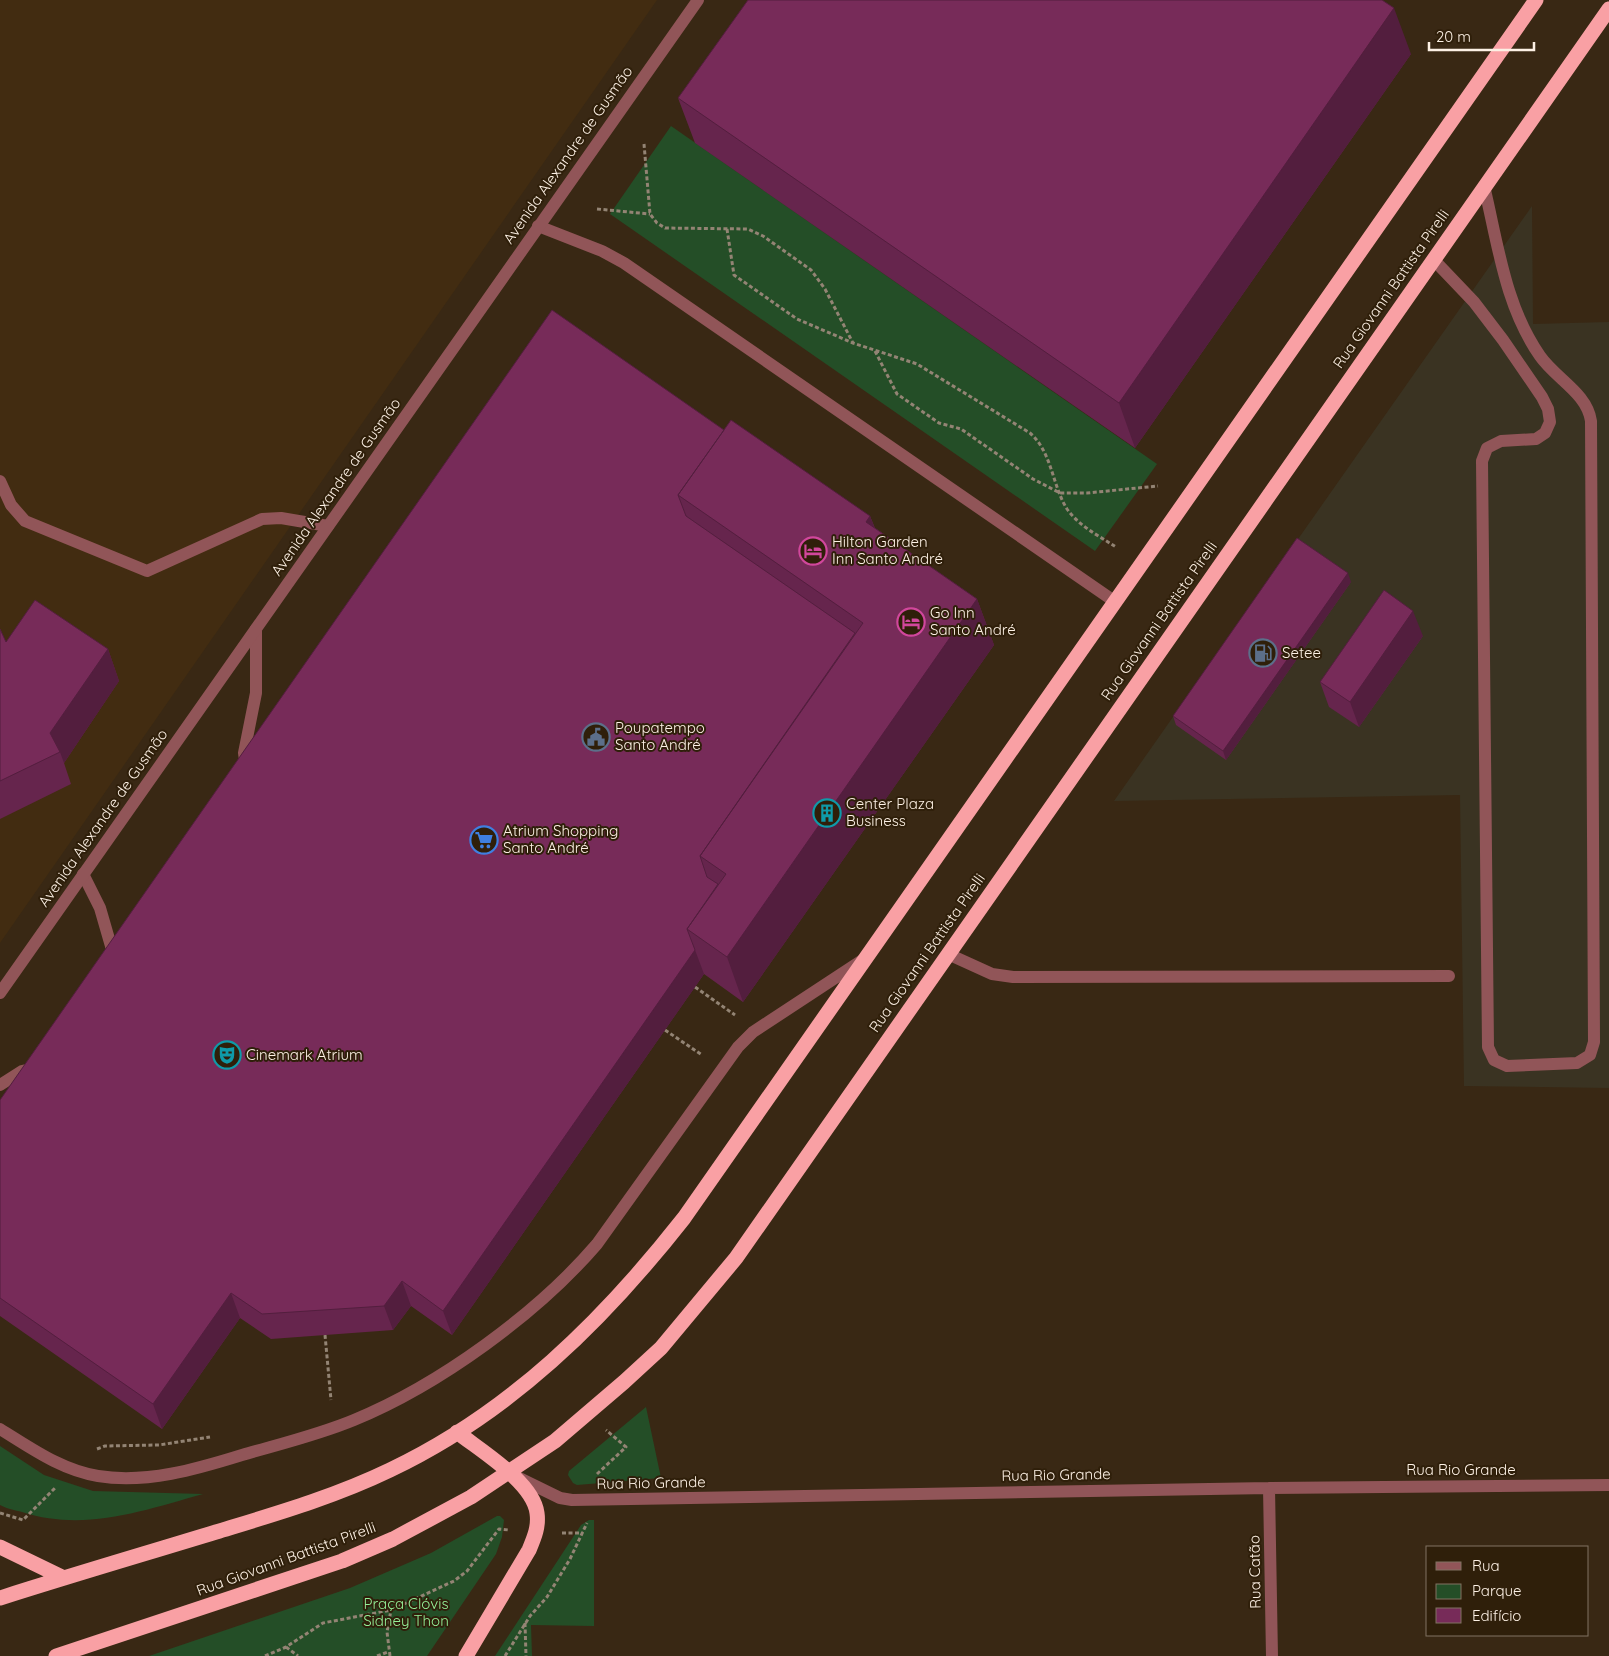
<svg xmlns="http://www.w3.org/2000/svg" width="1609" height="1656" font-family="Quicksand,sans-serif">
  <rect width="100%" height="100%" fill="#392814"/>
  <path fill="#3a3322" d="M1532 206 1533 324 1609 322V1088L1464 1086 1460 795 1114 801Z"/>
  <path fill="#422c11" d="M0 0H657L0 943Z"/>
  <path fill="#244e27" d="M671 126 1157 464 1095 551 610 214Z
    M646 1407 661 1478 577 1485 573 1483 568 1475 569 1471Z
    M0 1446 44 1475 93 1491 203 1494C142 1511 84 1532 22 1512 15 1510 7 1509 0 1505Z
    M497 1516H500L504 1520 502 1537 496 1554 427 1656H149L350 1588 431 1553Z
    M589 1520H594V1626L531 1625 532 1656H495L581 1525Z"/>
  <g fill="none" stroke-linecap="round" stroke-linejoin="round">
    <path stroke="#938474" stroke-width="3" stroke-dasharray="4 2.5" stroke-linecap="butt" d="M644 144 650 214 657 223 665 228 748 229 763 236 811 270 825 289 853 343
      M597 209 650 214
      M727 229 734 275 797 319 853 343 917 364 1030 433C1052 452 1052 485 1067 509 1079 526 1099 536 1116 547
      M875 351 897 394 939 423 961 429 1033 479 1060 493H1087L1158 486
      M695 987 735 1015
      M665 1030 702 1055
      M325 1335 331 1400
      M97 1449 105 1446 159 1445 210 1437
      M597 1474 626 1447 606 1430
      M0 1513 23 1520 55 1488
      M562 1533H583
      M525 1623 526 1656
      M286 1647 298 1656
      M265 1656 286 1647 323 1623 391 1610 454 1581 467 1571 499 1529 509 1530
      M377 1656 388 1652
      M390 1656 387 1632 391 1610
      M505 1656 530 1616 547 1597 570 1559 587 1523"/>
    <path stroke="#915558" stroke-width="12" d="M538 226 602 251 624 263 1114 601
      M1433 259 1474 302 1503 340 1542 397 1548 409 1550 422 1545 433 1536 439 1501 441 1487 448 1482 461 1488 1047 1494 1060 1507 1066 1577 1063 1590 1055 1594 1042 1591 421C1587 393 1556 379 1540 356 1505 306 1498 244 1484 186
      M0 481 11 505 25 521 147 571 262 519 281 518 328 526
      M246 767 244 753 256 693V629
      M83 874 100 908 111 946
      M948 954 992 974 1013 977 1449 976
      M0 1085 22 1071 35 1068
      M0 1429C31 1448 61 1470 98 1476 146 1484 197 1469 242 1455 280 1444 318 1435 354 1420 439 1385 537 1314 597 1244L738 1047 753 1032 861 961"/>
    <path stroke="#915558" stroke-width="12" d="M0 993 698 0
      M515 1476 560 1498 572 1500 1269 1488 1609 1485
      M1269 1488 1272 1656"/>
    <path stroke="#f9a0a4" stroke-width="15" d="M457 1432C481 1451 533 1482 537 1513 539 1527 534 1538 529 1550L466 1656
      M0 1547 64 1578
      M0 1598C72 1575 144 1554 216 1532 275 1514 334 1497 390 1470 510 1413 603 1321 684 1218L1536 0
      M56 1656 342 1561 393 1539 471 1497 555 1441 624 1382 661 1348 736 1258 1609 9"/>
  </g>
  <path fill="#66254d" d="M1411 54 1135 448 695 143 678 98Z
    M724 430 870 516 875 528 977 599 994 645 743 1002 704 974 452 1335 411 1306 393 1330 271 1339 240 1318 162 1429 0 1316V1100Z
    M1351 582 1226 760 1176 725 1173 716Z
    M0 629 6 642 108 649 119 681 64 763 71 784 0 819Z
    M1423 636 1359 727 1329 707 1320 682Z"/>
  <path fill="#531e3e" d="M1394 8 1411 54 1135 448 1119 403Z
    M870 516 887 561 866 522Z
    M1348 573 1351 582 1226 760 1223 751Z
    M977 599 994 645 743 1002 727 957Z
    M1413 611 1423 636 1359 727 1350 702Z
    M108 649 119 681 64 763 60 752 50 733Z
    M695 950 704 974 452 1335 443 1311Z
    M402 1281 411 1306 393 1330 384 1306Z
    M231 1293 240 1318 162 1429 153 1404Z"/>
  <path fill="#772b59" stroke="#531e3e" d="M748 0H1382L1394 8 1119 403 678 98Z
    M552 310 724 430 678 495 686 516 855 633 700 856 707 877 718 884 687 929 695 950 443 1311 402 1281 384 1306 262 1314 231 1293 153 1404 0 1298V1100Z
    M731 420 870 516 866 522 977 599 727 957 687 929 726 874 700 856 863 623 678 495Z
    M1297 538 1348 573 1223 751 1173 716Z
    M1384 590 1413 611 1350 702 1320 682Z
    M35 600 108 649 50 733 60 752 0 781V629L6 642Z"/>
  <defs>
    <g id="hotel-ring" transform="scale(1.4375)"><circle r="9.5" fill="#2f1f0a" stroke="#d1479c" stroke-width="1.5"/><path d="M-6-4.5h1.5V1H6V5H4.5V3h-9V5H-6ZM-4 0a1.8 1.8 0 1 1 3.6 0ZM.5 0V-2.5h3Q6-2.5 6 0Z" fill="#d1479c"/></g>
    <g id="fuel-ring" transform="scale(1.4375)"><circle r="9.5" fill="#2f1f0a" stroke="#5c6f8a" stroke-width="1.5"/><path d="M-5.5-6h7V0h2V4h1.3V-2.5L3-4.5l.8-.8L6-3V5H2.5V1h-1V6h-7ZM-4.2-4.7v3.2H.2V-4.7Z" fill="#5c6f8a"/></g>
    <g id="civic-ring" transform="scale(1.4375)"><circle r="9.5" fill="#2f1f0a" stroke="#5c6f8a" stroke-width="1.5"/><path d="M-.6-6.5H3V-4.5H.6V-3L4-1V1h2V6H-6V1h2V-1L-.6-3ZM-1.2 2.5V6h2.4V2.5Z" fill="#5c6f8a"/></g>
    <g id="building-ring" transform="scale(1.4375)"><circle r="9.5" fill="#2f1f0a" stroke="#0f9aa8" stroke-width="1.5"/><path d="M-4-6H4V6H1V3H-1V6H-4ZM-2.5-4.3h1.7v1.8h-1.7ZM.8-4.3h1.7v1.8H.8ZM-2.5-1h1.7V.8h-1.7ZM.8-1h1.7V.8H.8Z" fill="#0f9aa8"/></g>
    <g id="supermarket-ring" transform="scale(1.4375)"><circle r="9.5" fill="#2f1f0a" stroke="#3f7fe0" stroke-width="1.5"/><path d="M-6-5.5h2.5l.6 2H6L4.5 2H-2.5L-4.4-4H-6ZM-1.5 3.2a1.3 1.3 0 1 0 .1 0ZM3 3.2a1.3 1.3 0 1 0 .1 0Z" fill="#3f7fe0"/></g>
    <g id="theatre-ring" transform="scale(1.4375)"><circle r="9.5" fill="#2f1f0a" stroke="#0f9aa8" stroke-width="1.5"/><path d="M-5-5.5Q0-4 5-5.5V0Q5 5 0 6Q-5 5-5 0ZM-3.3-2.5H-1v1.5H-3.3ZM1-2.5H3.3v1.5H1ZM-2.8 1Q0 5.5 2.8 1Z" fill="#0f9aa8"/></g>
  </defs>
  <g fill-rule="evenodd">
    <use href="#hotel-ring" x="813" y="551"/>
    <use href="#hotel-ring" x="911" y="622"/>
    <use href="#fuel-ring" x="1263" y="653"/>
    <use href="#civic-ring" x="596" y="737"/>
    <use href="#building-ring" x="827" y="813"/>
    <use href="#supermarket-ring" x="484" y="840"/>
    <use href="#theatre-ring" x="227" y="1055"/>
  </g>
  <g text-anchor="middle" stroke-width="4" stroke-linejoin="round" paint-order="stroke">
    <g font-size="15" fill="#fdf1e5" stroke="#2f1f0a">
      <text transform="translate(568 155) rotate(-55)" y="5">Avenida Alexandre de Gusmão</text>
      <text transform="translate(1391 289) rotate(-55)" y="5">Rua Giovanni Battista Pirelli</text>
      <text transform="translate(336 487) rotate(-55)" y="5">Avenida Alexandre de Gusmão</text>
      <text transform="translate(1159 621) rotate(-55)" y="5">Rua Giovanni Battista Pirelli</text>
      <text transform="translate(103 818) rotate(-55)" y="5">Avenida Alexandre de Gusmão</text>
      <text transform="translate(927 953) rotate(-55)" y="5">Rua Giovanni Battista Pirelli</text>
      <text x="1461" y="1475">Rua Rio Grande</text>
      <text transform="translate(1056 1475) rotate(-1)" y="5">Rua Rio Grande</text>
      <text transform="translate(651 1483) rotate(-1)" y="5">Rua Rio Grande</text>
      <text transform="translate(286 1559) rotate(-20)" y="5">Rua Giovanni Battista Pirelli</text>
      <text transform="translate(1255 1572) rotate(-91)" y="5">Rua Catão</text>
    </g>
    <g font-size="15" fill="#fdf1e5" stroke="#2f1f0a" text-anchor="start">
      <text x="832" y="547">Hilton Garden<tspan x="832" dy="17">Inn Santo André</tspan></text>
      <text x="930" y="618">Go Inn<tspan x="930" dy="17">Santo André</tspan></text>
      <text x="1282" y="658">Setee</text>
      <text x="615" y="733">Poupatempo<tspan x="615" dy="17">Santo André</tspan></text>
      <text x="846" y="809">Center Plaza<tspan x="846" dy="17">Business</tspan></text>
      <text x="503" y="836">Atrium Shopping<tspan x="503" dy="17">Santo André</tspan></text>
      <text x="246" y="1060">Cinemark Atrium</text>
    </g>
    <g font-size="15" fill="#95f199" stroke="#2f1f0a">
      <text x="406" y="1609">Praça Clóvis<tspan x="406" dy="17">Sidney Thon</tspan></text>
    </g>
  </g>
  <rect x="1426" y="1546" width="162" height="90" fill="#2f1f0a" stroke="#817362"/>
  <rect x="1436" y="1562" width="25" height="8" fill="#915558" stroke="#817362"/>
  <text x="1472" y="1571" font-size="15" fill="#fdf1e5">Rua</text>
  <rect x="1436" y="1584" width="25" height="15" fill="#244e27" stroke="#817362"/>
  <text x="1472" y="1596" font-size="15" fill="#fdf1e5">Parque</text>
  <rect x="1436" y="1608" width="25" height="15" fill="#772b59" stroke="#817362"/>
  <text x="1472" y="1621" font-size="15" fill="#fdf1e5">Edifício</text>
  <path d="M1429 42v8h105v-8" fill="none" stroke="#fdf1e5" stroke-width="2.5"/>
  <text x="1436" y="42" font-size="15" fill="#fdf1e5" stroke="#2f1f0a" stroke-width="4" paint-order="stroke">20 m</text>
</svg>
